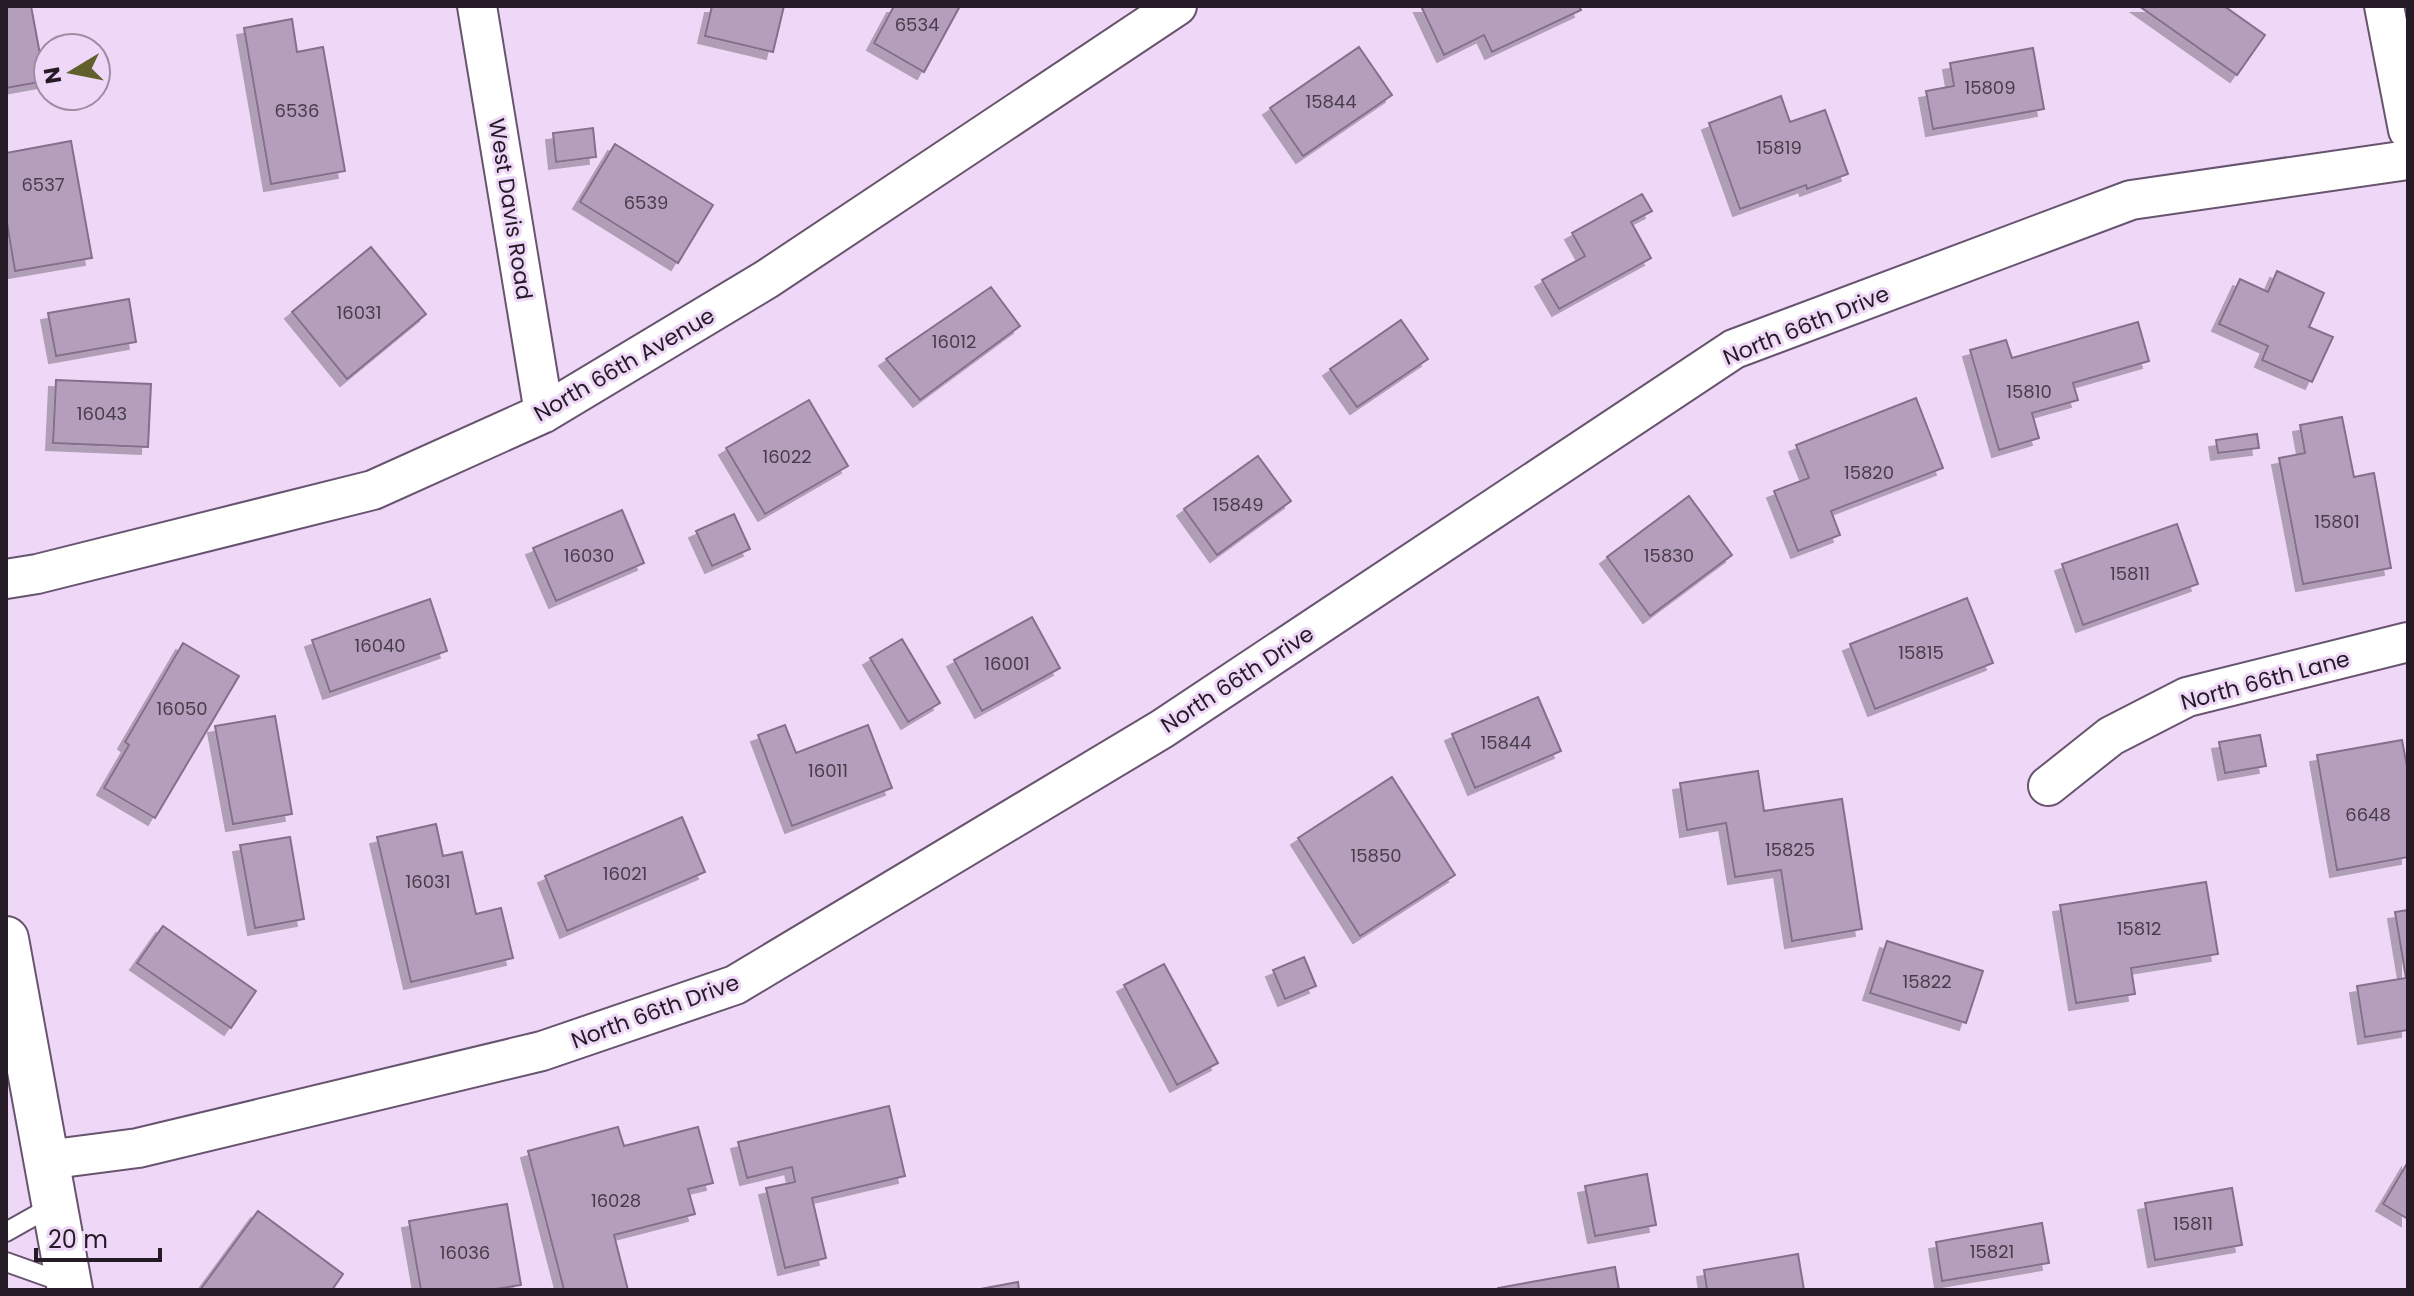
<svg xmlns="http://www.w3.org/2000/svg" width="2414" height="1296" font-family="Poppins,sans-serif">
  <defs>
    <filter id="shadow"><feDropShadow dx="-7" dy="7" stdDeviation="0" flood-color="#0004"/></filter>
  </defs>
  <rect width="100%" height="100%" fill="#efd8f7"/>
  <path fill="#b49ebb" stroke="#846f8a" stroke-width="2" filter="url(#shadow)" d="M6 6H31L45 81 6 88Z
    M712 6H784L773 52 705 36Z
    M894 6H960L924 72 874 43Z
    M1421 6H1579L1581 10 1492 52 1484 35 1444 55Z
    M2139 6H2224L2265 35 2237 75Z
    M292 19 297 52 323 47 345 171 271 184 244 28Z
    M1359 47 1392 95 1303 156 1270 108Z
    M2033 48 2044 109 1933 129 1926 91 1954 86 1950 63Z
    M1781 96 1790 122 1825 110 1848 174 1807 189 1806 185 1740 209 1709 123Z
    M593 128 596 157 556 162 553 133Z
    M71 141 92 258 15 271 6 217V153Z
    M615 144 713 205 678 263 580 202Z
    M1642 194 1652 211 1631 222 1651 258 1559 309 1542 280 1585 256 1572 233Z
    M371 247 426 314 347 379 292 312Z
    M2277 271 2324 293 2309 327 2333 337 2312 382 2262 360 2268 346 2219 324 2240 279 2268 292Z
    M991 287 1020 326 920 400 886 359Z
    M129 299 136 342 56 356 48 313Z
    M1401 320 1428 359 1357 407 1330 369Z
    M2138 322 2149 361 2073 383 2078 400 2032 413 2039 438 1999 450 1970 350 2006 340 2012 358Z
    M56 380 151 384 148 447 53 443Z
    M1916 398 1943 468 1831 511 1840 535 1798 551 1774 491 1809 478 1796 445Z
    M809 400 848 466 765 514 726 448Z
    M2342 417 2354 477 2374 473 2391 568 2303 584 2279 458 2305 453 2300 425Z
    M2257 434 2259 448 2218 453 2216 440Z
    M1258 456 1291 501 1217 555 1184 509Z
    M1689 496 1732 555 1650 616 1607 557Z
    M622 510 644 563 556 601 533 548Z
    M734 514 750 549 712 566 696 531Z
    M2177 524 2198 584 2083 625 2062 564Z
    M1967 598 1993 663 1875 709 1850 644Z
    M430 599 447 651 330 692 312 640Z
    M1032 617 1060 668 982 711 954 660Z
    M902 639 940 703 908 722 870 658Z
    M183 643 239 676 155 818 104 788 129 745 125 742Z
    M1538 697 1561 751 1475 788 1452 734Z
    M275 716 292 814 233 824 215 726Z
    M785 725 796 753 868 725 892 788 792 826 758 735Z
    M2260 735 2266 766 2225 773 2219 742Z
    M2402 740 2408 772V857L2337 870 2317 755Z
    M1758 771 1764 811 1842 799 1862 929 1792 941 1781 870 1735 877 1726 823 1687 830 1680 783Z
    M1392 777 1455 875 1360 936 1298 838Z
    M682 817 705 872 567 931 545 876Z
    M436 824 443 856 462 852 476 914 501 908 513 958 411 982 377 837Z
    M290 837 304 919 255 928 240 845Z
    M2206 882 2218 954 2131 968 2135 994 2076 1003 2060 905Z
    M2408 910V1030L2365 1037 2357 986 2406 978 2395 912Z
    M163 926 256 991 231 1028 137 963Z
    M1887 941 1983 971 1966 1023 1870 993Z
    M1304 957 1316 986 1285 999 1273 970Z
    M1164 964 1218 1063 1177 1085 1124 985Z
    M889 1106 905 1176 812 1198 826 1258 785 1268 766 1188 795 1182 792 1167 747 1178 738 1142Z
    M618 1127 624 1146 698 1127 713 1183 688 1189 695 1214 614 1235 628 1290H564L528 1151Z
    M2408 1162V1219L2383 1204Z
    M1647 1174 1656 1225 1595 1236 1585 1186Z
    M2232 1188 2242 1245 2155 1260 2145 1203Z
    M507 1204 521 1285 490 1290H421L409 1221Z
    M258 1211 343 1274 332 1290H200Z
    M2042 1223 2049 1263 1942 1281 1936 1242Z
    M1798 1254 1804 1290H1707L1704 1270Z
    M1615 1267 1619 1290H1498V1288Z
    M1018 1282 1019 1290H975Z"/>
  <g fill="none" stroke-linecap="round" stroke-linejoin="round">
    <g stroke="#67546e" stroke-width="22">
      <path id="service" d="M6 1232 54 1205
        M6 1262 68 1284"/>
    </g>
    <g stroke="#67546e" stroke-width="42">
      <path id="minor" d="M477 6 544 413
        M2384 6 2408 130
        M6 579 37 574 373 490 544 413 767 279 1177 6
        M2048 786 2111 736 2187 697 2408 642
        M46 1160 138 1148 542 1051 735 985 1162 729 1734 349 2131 200 2408 160"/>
    </g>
    <g stroke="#67546e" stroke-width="48">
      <path id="tertiary" d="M6 939 70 1290"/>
    </g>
    <use href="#service" stroke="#fff" stroke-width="18"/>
    <use href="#minor" stroke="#fff" stroke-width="38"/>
    <use href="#tertiary" stroke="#fff" stroke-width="44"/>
  </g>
  <g text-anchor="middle" stroke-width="6" stroke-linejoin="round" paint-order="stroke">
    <g font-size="18" fill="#483c4b">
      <text x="917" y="31">6534</text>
      <text x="1990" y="94">15809</text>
      <text x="1331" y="108">15844</text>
      <text x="297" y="117">6536</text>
      <text x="1779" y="154">15819</text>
      <text x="43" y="191">6537</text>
      <text x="646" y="209">6539</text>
      <text x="359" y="319">16031</text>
      <text x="954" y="348">16012</text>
      <text x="2029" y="398">15810</text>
      <text x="102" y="420">16043</text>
      <text x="787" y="463">16022</text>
      <text x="1869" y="479">15820</text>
      <text x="1238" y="511">15849</text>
      <text x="2337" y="528">15801</text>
      <text x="589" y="562">16030</text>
      <text x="1669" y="562">15830</text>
      <text x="2130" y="580">15811</text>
      <text x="380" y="652">16040</text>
      <text x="1921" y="659">15815</text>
      <text x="1007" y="670">16001</text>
      <text x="182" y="715">16050</text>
      <text x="1506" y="749">15844</text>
      <text x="828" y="777">16011</text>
      <text x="2368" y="821">6648</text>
      <text x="1790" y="856">15825</text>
      <text x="1376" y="862">15850</text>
      <text x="625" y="880">16021</text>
      <text x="428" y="888">16031</text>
      <text x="2139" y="935">15812</text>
      <text x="1927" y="988">15822</text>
      <text x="616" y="1207">16028</text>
      <text x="2193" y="1230">15811</text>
      <text x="1992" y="1258">15821</text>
      <text x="465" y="1259">16036</text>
    </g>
    <g font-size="22" fill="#241b26" stroke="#efd8f7">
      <text transform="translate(511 209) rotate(81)" y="8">West Davis Road</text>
      <text transform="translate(1806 325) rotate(-22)" y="8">North 66th Drive</text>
      <text transform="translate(624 364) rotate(-30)" y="8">North 66th Avenue</text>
      <text transform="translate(1237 679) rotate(-33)" y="8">North 66th Drive</text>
      <text transform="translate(2265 680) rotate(-15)" y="8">North 66th Lane</text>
      <text transform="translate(655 1011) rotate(-20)" y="8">North 66th Drive</text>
    </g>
  </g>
  <rect width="2414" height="1296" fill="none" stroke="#241b26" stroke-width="16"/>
  <g transform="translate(72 72) rotate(260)"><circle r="38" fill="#efd8f7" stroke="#9e8ca3" stroke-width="2"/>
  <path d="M0-6L14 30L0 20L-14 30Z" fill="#61602c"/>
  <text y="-12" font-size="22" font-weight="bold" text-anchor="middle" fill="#241b26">N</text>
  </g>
  <path d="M36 1248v12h124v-12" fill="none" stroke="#241b26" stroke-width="4"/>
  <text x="48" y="1248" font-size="24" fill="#241b26" stroke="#efd8f7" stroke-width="6" paint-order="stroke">20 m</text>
</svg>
